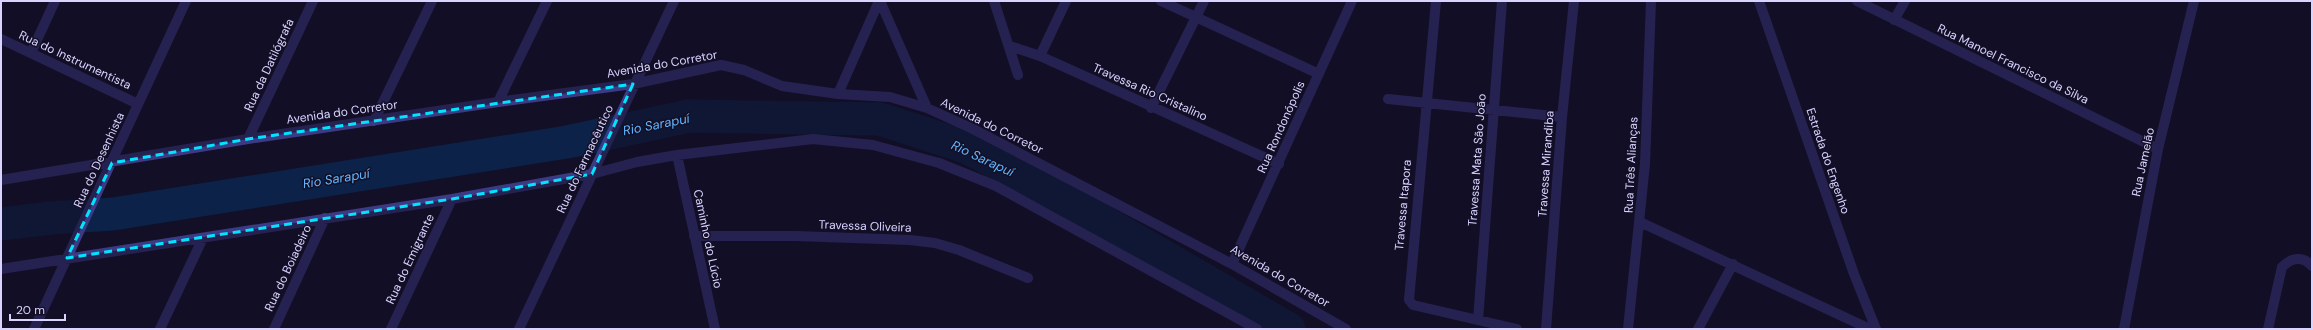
<svg xmlns="http://www.w3.org/2000/svg" width="2313" height="330" font-family="'DM Sans',sans-serif">
  <rect width="100%" height="100%" fill="#130f26"/>
  <g fill="none" stroke-linecap="round" stroke-linejoin="round">
    <path stroke="#0c2248" stroke-width="33" d="M1 224 51 218 113 214 567 142 689 116 880 119 966 147 1065 199 1289 329"/>
    <path stroke="#3d3a85" stroke-width="10" d="M880 1 927 108
      M994 1 1018 75
      M1161 1 1319 74
      M1436 1 1409 300 1413 305 1517 329
      M1759 1 1854 274 1876 329
      M1857 1 2158 149
      M1894 20 1905 1
      M1 39 138 104
      M1010 46 1040 56 1279 164
      M31 53 55 1
      M1040 56 1066 1
      M838 94 879 1
      M1388 99 1562 117
      M498 102 547 1
      M1151 108 1204 1
      M374 121 432 1
      M248 139 313 1
      M677 155 715 329
      M1 180 248 139 498 102 633 84 721 65 744 70 782 86 838 94 890 97 927 108 973 129 1232 264 1346 329
      M1640 222 1870 329
      M694 236H796L910 240 935 243 959 250 1028 278
      M1232 264 1352 1
      M1 269 452 199 592 174 637 162 677 155 813 139 873 145 939 163 996 186 1257 329
      M1478 320 1502 1
      M34 329 186 1
      M160 329 203 238
      M274 329 325 218
      M391 329 452 199
      M519 329 674 1
      M1546 329 1562 117 1574 1
      M1628 329 1645 164 1651 1
      M1698 329 1733 264
      M2124 329 2158 149 2194 1
      M2268 329 2282 267C2291 258 2302 255 2312 266"/>
  </g>
  <path d="M0 0H2313V330H0ZM633 84 592 174 452 199 67 258 112 163 248 139Z" fill="#130f26" fill-opacity=".55" fill-rule="evenodd"/>
  <path fill="none" stroke="#00e5ff" stroke-width="3" stroke-dasharray="8 5" stroke-linejoin="round" d="M633 84 592 174 452 199 67 258 112 163 248 139Z"/>
  <g text-anchor="middle" stroke-width="3" stroke-linejoin="round" paint-order="stroke">
    <g font-size="12" fill="#d9d4ff" stroke="#130f26">
      <text transform="translate(75 60) rotate(25)" y="4">Rua do Instrumentista</text>
      <text transform="translate(662 64) rotate(-10)" y="4">Avenida do Corretor</text>
      <text transform="translate(2013 64) rotate(26)" y="4">Rua Manoel Francisco da Silva</text>
      <text transform="translate(269 65) rotate(-65)" y="4">Rua da Datilógrafa</text>
      <text transform="translate(1150 92) rotate(24)" y="4">Travessa Rio Cristalino</text>
      <text transform="translate(342 112) rotate(-8)" y="4">Avenida do Corretor</text>
      <text transform="translate(992 126) rotate(26)" y="4">Avenida do Corretor</text>
      <text transform="translate(1281 127) rotate(-66)" y="4">Rua Rondonópolis</text>
      <text transform="translate(585 159) rotate(-65)" y="4">Rua do Farmacêutico</text>
      <text transform="translate(99 160) rotate(-65)" y="4">Rua do Desenhista</text>
      <text transform="translate(1477 160) rotate(-86)" y="4">Travessa Mata São João</text>
      <text transform="translate(1828 161) rotate(71)" y="4">Estrada do Engenho</text>
      <text transform="translate(2143 162) rotate(-78)" y="4">Rua Jamelão</text>
      <text transform="translate(1546 164) rotate(-86)" y="4">Travessa Mirandiba</text>
      <text transform="translate(1631 165) rotate(-87)" y="4">Rua Três Alianças</text>
      <text transform="translate(1403 205) rotate(-85)" y="4">Travessa Itapora</text>
      <text transform="translate(865 226) rotate(2)" y="4">Travessa Oliveira</text>
      <text transform="translate(708 239) rotate(78)" y="4">Caminho do Lúcio</text>
      <text transform="translate(410 259) rotate(-65)" y="4">Rua do Emigrante</text>
      <text transform="translate(288 268) rotate(-65)" y="4">Rua do Boiadeiro</text>
      <text transform="translate(1280 276) rotate(30)" y="4">Avenida do Corretor</text>
    </g>
    <g font-size="13" font-style="italic" fill="#62b6ff" stroke="#130f26">
      <text transform="translate(656 124) rotate(-11)" y="5">Rio Sarapuí</text>
      <text transform="translate(983 158) rotate(25)" y="5">Rio Sarapuí</text>
      <text transform="translate(336 178) rotate(-9)" y="5">Rio Sarapuí</text>
    </g>
  </g>
  <rect width="2313" height="330" fill="none" stroke="#d9d4ff" stroke-width="4"/>
  <path d="M10 314v6h55v-6" fill="none" stroke="#d9d4ff" stroke-width="2"/>
  <text x="16" y="314" font-size="12" fill="#d9d4ff" stroke="#130f26" stroke-width="3" paint-order="stroke">20 m</text>
</svg>
